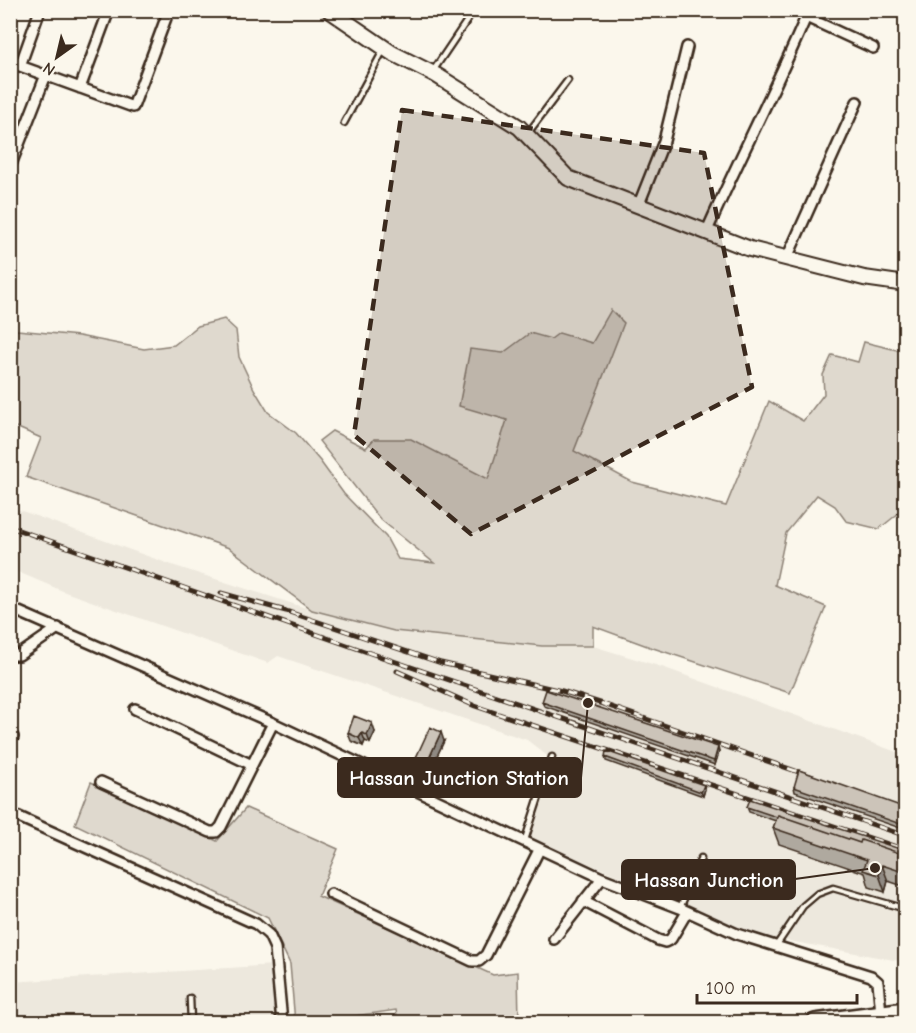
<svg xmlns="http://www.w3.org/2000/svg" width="916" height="1033" font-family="'Comic Neue',sans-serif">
  <rect width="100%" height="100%" fill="#fbf7ec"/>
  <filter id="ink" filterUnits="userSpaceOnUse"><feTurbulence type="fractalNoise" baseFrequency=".0167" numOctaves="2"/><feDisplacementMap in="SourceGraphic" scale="12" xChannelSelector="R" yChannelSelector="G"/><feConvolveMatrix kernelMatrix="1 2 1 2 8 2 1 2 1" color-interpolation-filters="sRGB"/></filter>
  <g filter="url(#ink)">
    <path fill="#ede8dd" d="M11 507 175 566 312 610 394 631 542 646H593L665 668 905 755V962L756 935 524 836 550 758 527 740 278 656 268 663 65 592 11 569Z
      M274 965 280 1022H11V982Z"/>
    <path fill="#dfd9ce" stroke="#8d8276" stroke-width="1.5" d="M611 310 624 323 574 451 632 482 726 506 769 401 803 421 824 394 823 375 832 355 858 362 864 342 905 352V508L879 529 846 521 835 506 817 495 786 533 775 585 826 607 790 693 650 647 593 626V646H542L394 631 312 610 229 548 26 477 41 438 11 425V328L17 330 79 336 144 349 174 345 198 326 224 319 236 330 239 357 254 389 268 412 296 433 320 461 344 494 386 537 398 559 434 563 380 519 319 441 332 431 366 448 374 439H411L488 479 507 420 459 406 470 349 503 353 530 333 551 339 559 333 592 343Z
      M91 782 217 841 246 808 338 849 318 896 493 975 518 972 519 1022H398L396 1010 320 1021V1022H295L290 964 268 918 75 824Z"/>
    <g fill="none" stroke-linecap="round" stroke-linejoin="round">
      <g stroke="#3b2a1e" stroke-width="9">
        <path id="lane" d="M433 71 468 19
          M344 123 384 49
          M528 133 568 80
          M524 843 552 757
          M680 908 701 858
          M776 946 803 906 817 894 833 888 906 909
          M190 998 191 1022"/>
      </g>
      <g stroke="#3b2a1e" stroke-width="14">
        <path id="street" d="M806 17 873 48
          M10 62 20 66 40 10
          M20 66 133 107 166 18
          M80 88 109 10
          M10 167 46 75
          M639 204 664 141 687 47
          M706 233C739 158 777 86 809 10
          M787 258 857 102
          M10 608 273 723 602 878 680 908 737 934 871 976 878 982 881 1013
          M10 655H19L58 628
          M135 709 252 765
          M10 736 13 737
          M101 782 210 832H216L221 827 273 723
          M10 813 256 924 269 935 275 948 282 1022
          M331 894 472 961H479L486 955 539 850
          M583 901 658 940 665 942 671 939 687 912
          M554 939 602 878"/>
      </g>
      <g stroke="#3b2a1e" stroke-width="18">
        <path id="secondary" d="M329 10 392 53 436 75 519 127 568 178 750 249 864 278 906 284"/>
      </g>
      <g stroke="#3b2a1e" stroke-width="20">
        <path id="primary" d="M815 1022 906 1010"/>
      </g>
      <use href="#lane" stroke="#fbf7ec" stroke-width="4.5"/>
      <use href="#street" stroke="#fbf7ec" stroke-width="9"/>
      <use href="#secondary" stroke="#fbf7ec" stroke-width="14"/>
      <use href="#primary" stroke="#fbf7ec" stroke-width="15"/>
      <g stroke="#3b2a1e" stroke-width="5">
        <path id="rail" d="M10 527 370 653 906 836
          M221 593 286 611 441 663 562 691 603 704 813 777
          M397 671 475 706 906 850"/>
      </g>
      <use href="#rail" stroke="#fbf7ec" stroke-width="3" stroke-dasharray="9" stroke-linecap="butt"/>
    </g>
    <path fill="#afa99f" stroke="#3b2a1e" stroke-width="1.5" d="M542 702 719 752 715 765 544 706Z
      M375 732 370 743 365 741 363 746 351 741 348 733Z
      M444 741 428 775 417 770 414 762Z
      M605 757 705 789 703 796 606 761Z
      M794 787 906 808V830L795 792Z
      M747 807 906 851V887L888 881 885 892 869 887 865 873 779 844 773 828 776 821 749 812Z"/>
    <path fill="#8f8982" stroke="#3b2a1e" stroke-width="1.5" d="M372 723 375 732 370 743 367 735Z
      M441 732 444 741 428 775 425 767Z
      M362 733 365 741 363 746 359 738Z
      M718 747 719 752 715 765 714 761Z
      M704 785 705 789 703 796 701 792Z
      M882 865 888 881 885 892 879 875Z"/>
    <path fill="#ccc4b9" stroke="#3b2a1e" stroke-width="1.5" d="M546 690 718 747 714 761 542 702Z
      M354 716 372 723 367 735 362 733 359 738 348 733Z
      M430 727 441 732 425 767 414 762Z
      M606 751 704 785 701 792 605 757Z
      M799 770 906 808V826L794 787Z
      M750 799 906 851V858L900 856 899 853 861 840 860 843 778 815 777 817 747 807Z
      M778 815 860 843 861 840 899 853 898 856 906 858V873L882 865 879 875 863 870 867 860 773 828Z"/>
  </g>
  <path fill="#3b2a1e" fill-opacity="0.2" stroke="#3b2a1e" stroke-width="4.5" stroke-dasharray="12 8" stroke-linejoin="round" d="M402 110 704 153 752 387 471 534 354 435Z"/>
  <path fill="none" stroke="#3b2a1e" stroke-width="2" d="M588 703L581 778M875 868L795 879"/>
  <g fill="#3b2a1e" stroke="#fbf7ec" stroke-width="2">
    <circle cx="588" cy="703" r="6"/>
    <circle cx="875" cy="868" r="6"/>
  </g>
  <g fill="#3b2a1e" stroke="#3b2a1e" stroke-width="2">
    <rect x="338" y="758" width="243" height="39" rx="6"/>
    <rect x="622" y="860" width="173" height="39" rx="6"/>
  </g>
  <g font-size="21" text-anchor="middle" font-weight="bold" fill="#fff">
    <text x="459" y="785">Hassan Junction Station</text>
    <text x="709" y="887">Hassan Junction</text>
  </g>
  <rect width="916" height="1033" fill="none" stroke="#fbf7ec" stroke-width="36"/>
  <rect x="18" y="18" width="880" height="997" fill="none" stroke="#3b2a1e" stroke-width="2" filter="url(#ink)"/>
  <g transform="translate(57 57) rotate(214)" stroke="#fbf7ec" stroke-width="4.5" paint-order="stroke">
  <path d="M0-4.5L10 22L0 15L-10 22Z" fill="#3b2a1e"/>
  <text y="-9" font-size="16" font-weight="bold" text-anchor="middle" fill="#3b2a1e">N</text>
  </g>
  <path d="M697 994v9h160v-9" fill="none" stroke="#3b2a1e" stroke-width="3"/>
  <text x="706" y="994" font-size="18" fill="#3b2a1e" stroke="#fbf7ec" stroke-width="4.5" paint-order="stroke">100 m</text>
</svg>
